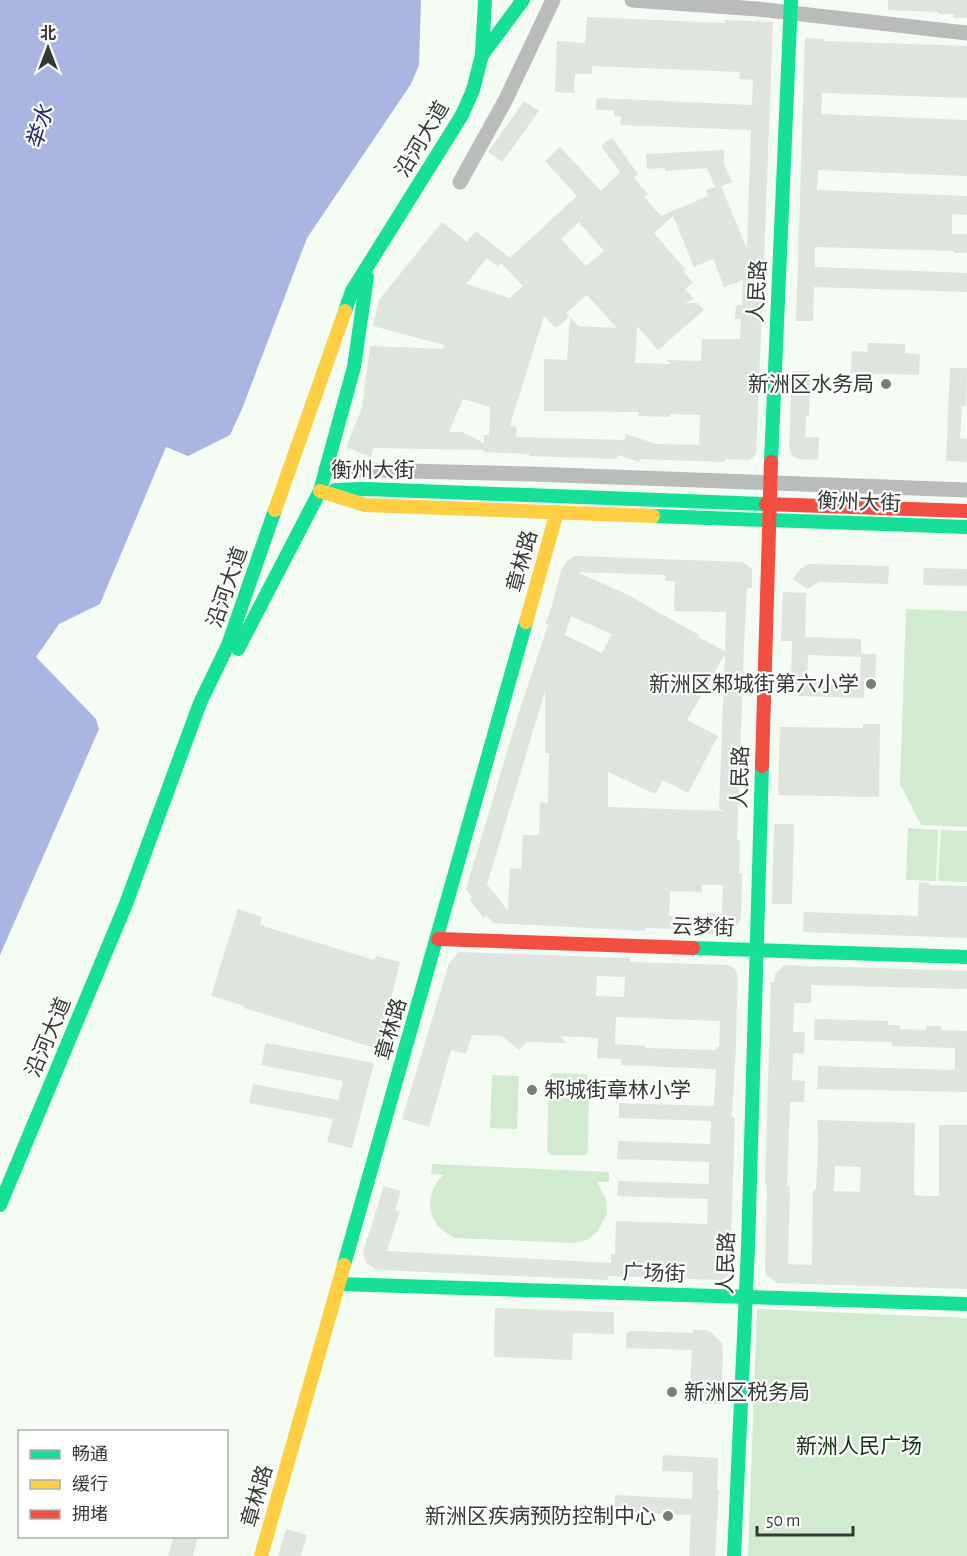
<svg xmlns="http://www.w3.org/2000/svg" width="967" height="1556" font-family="'Alegreya Sans','Noto Sans SC',sans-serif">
  <rect width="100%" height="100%" fill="#f5fcf4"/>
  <path fill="#d1ebcf" d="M906 609 967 611V827L921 825 900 784Z
    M908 828 938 830 936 881 906 880Z
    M941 830 967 831V882L938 881Z
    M552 1073 586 1074 589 1079 588 1149 586 1155H551L547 1150 549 1078Z
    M492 1075 519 1076 517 1129 490 1128Z
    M432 1164 609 1172V1182H597L606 1199 607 1213 598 1231 587 1240 574 1243 455 1238C427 1226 422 1196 443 1175L431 1174Z
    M757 1309 967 1318V1556H748Z"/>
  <path fill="#a9b6e2" d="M0 0H421L419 65 411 84 307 238 242 409 230 435 188 456 166 447 100 604 59 624 36 657 96 719 99 729 0 955Z"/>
  <path fill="#dee4de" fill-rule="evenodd" d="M888 0H967V18H953L954 14H938V12L888 10Z
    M587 17 725 23V20L773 22 763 288 756 453 754 457 749 460 725 459V462L640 459 639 462 618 455 617 459 529 456V454L484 452V450L374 448 371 457 346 447 362 408 370 346 443 349 444 345 373 326 379 300 442 222 467 242 476 231 510 258 577 196 545 161 560 147 601 191 620 172 601 146 612 138 638 174 634 178 648 194 644 197 661 216 708 196 706 190 715 187 707 168 665 171V168L647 169 646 154 724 150V164L732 182 721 186 747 249 751 130 620 125 621 117 614 116V110H596L597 98 752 105 753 80 739 79 740 72 592 66V74H575L574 93 555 92 557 41 585 43ZM673 216 694 267 713 259 724 287 743 280 742 305H736L735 319H741L740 339H702L701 361 666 360 671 364 635 363 637 326 658 350 704 310 698 303H684L694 299 685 289 693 283 683 271 686 270 654 233ZM579 222 604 251 586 266 561 239ZM487 258 498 267 501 263 523 286 510 298 466 284ZM587 295 617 328 578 326 570 317 567 360 544 359V411L639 412 638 416 670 417V414L700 415 699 445 656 444 626 434 625 440 516 437 517 427 510 425 544 316 556 328 569 317 566 313ZM463 399 490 407 489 435H484V443L462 432H449Z
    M805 38 824 39 823 41 967 46V98L822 93 821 114 967 120V176L818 170 817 190 967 196V215L952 214V234H967V253H954V251L815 247V267L967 273V292L814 287 813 321H796Z
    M524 101 539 111 502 162 488 152Z
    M868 343 905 344V353L920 354 919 375 851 373 852 351 867 352Z
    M950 368H967L966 406H962L960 438 967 439V462L946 461Z
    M792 371H810L809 416H806L805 437 819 438 818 460 799 459 792 456 789 448Z
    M575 556 743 562 752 569V588H747L744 646 737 840 740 841 739 873 742 874 741 919 734 928 724 934H707V930L645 928V931L493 923 486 915 484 918 469 899 472 897 466 889 519 712 548 625 545 624 552 606 561 571H560L568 560ZM577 572 665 575V581H675L674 611 726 612 725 651 698 637 699 635 626 594ZM571 616 612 634 602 653 565 635ZM725 654 719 809 724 811 608 807V772L655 794 663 780 688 793 718 736 687 720ZM545 691V753H549L548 803 540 802 539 835H523L521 869 510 868 508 911 487 884ZM702 885H723L722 914 707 913V917L669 916 670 891 702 892Z
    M809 564 889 566 888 584 819 582 807 589 793 579 800 569Z
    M924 568 967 569V586L923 585Z
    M783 592 806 593 805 637 861 639V654H876L875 685H864V698L799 696V685H791L792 641H781ZM808 655 861 657 860 682 807 680Z
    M863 724H880L879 797 778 795 780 727 863 728Z
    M774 824H794L792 904H772Z
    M919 882 930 883V885L967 886V938L803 932 804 912 918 916Z
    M238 909 262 917 260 925 374 960 376 956 400 962 378 1049 244 1008 245 1006 211 996Z
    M459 952 630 958V962L728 965 735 969 738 976 736 1048 732 1117H735L730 1271 727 1277 720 1280 608 1276V1280L380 1270 375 1269 367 1264 363 1254 364 1249 384 1186 401 1191 395 1210 400 1211 387 1251 611 1263V1254H615L616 1221 707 1224 708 1199 617 1196 618 1181 709 1184V1162L617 1159 618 1141 710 1144 711 1121 619 1118V1103L711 1106 714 1105 716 1069 621 1065V1059L597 1058 598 1038 560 1036 566 1043 527 1042 519 1050 502 1036 472 1035 466 1054 451 1050 429 1127 402 1119 449 963ZM597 976 625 977 624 997 596 996ZM616 1017 720 1021 719 1047H716V1050L645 1048V1046L615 1044Z
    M784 965 967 971V989L811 985V1003H794L793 1032H805L804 1054 793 1053 792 1080 805 1081 804 1102H790L787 1186H790L788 1264 812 1265 813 1190H816L818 1142 817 1120 915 1123 914 1195 926 1196H939V1125H967V1289L777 1283 766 1275 765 1271 767 1185H765L771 982 774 983 775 974ZM835 1166 861 1167 860 1192 834 1191Z
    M815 1019 888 1021V1025H900V1029L926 1030 927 1026H941V1030L967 1031V1092L817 1089 818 1066 955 1070V1048L892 1046V1042L814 1040Z
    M266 1043 374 1063 352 1148 327 1142 333 1119 249 1103 253 1084 338 1100 343 1081 261 1065Z
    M495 1308 614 1312V1334L573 1333 572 1360 494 1357Z
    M693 1330H706L712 1333 722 1343 723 1355 721 1404H703V1396H696L697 1387H690L692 1350 626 1348V1334L630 1331 693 1333Z
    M663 1455 718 1458 717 1490H719L715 1556H689L691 1515 614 1512 615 1495 692 1499 693 1472 662 1471Z
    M286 1529 307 1535 301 1556H278Z
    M174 1536H198L193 1556H168Z"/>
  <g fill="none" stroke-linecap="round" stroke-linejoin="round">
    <path stroke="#babcbc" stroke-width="15" d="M632 0 757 9 967 33
      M460 182 505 101 553 0
      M326 469 531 474 967 490"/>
    <path stroke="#16e098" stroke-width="14" d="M482 54 485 0
      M345 311 352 291 462 115 473 90 482 55 523 0
      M771 462 791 0
      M335 490 366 489 766 504
      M653 516 967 527
      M238 649 320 491 354 367 367 277
      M693 948 967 957
      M0 1205 126 904 200 703 228 645 275 510
      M344 1265 526 622
      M339 1284 967 1304
      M734 1556 748 1248 762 766"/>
    <path stroke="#ffcf43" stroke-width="14" d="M320 491 365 505 653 516
      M275 510 345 311
      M526 622 557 512
      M261 1556 344 1265"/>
    <path stroke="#f24e42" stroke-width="14" d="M766 504 967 511
      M762 766 771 462
      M438 939 693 948"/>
  </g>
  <g fill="#787d77" stroke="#fff" stroke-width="2">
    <circle cx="886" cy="384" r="6"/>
    <circle cx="871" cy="684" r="6"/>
    <circle cx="532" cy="1090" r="6"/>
    <circle cx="672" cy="1392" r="6"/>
    <circle cx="668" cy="1516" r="6"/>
  </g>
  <g text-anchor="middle" stroke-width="4.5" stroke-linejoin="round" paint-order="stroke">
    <g font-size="21" fill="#343934" stroke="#fff">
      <text transform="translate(422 139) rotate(-59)" y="7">沿河大道</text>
      <text transform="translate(757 291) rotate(-87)" y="7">人民路</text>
      <text x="373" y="477">衡州大街</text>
      <text transform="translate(859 502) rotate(2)" y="7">衡州大街</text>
      <text transform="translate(522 561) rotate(-75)" y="7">章林路</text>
      <text transform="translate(227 587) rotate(-71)" y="7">沿河大道</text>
      <text transform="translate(740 777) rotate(-88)" y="7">人民路</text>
      <text transform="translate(703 927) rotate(2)" y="7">云梦街</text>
      <text transform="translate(391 1029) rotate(-74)" y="7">章林路</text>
      <text transform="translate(48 1037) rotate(-67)" y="7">沿河大道</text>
      <text transform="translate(726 1263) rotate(-88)" y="7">人民路</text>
      <text transform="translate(654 1273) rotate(2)" y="7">广场街</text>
      <text transform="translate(257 1496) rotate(-74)" y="7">章林路</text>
    </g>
    <g font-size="21" fill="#343934" stroke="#fff" text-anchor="end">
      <text x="874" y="391">新洲区水务局</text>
      <text x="859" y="691">新洲区邾城街第六小学</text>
      <text x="544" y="1097" text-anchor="start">邾城街章林小学</text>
      <text x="684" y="1399" text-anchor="start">新洲区税务局</text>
      <text x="656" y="1523">新洲区疾病预防控制中心</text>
    </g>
    <g font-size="21" fill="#0d340e" stroke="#fff">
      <text x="859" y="1453">新洲人民广场</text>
    </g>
    <g font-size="22" font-style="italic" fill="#212773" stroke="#fff">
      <text transform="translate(39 127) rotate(-73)" y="8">举水</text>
    </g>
  </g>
  <rect x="18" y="1430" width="210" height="108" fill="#ffffff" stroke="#aeb0ae" stroke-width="1.5"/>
  <rect x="30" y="1450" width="30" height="9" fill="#16e098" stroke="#aeb0ae" stroke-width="1.5"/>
  <text x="72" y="1460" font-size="18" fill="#343934">畅通</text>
  <rect x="30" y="1480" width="30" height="9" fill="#ffcf43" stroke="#aeb0ae" stroke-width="1.5"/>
  <text x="72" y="1490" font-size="18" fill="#343934">缓行</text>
  <rect x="30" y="1510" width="30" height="9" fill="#f24e42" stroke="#aeb0ae" stroke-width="1.5"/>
  <text x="72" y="1520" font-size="18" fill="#343934">拥堵</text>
  <g transform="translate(48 48)" stroke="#ffffff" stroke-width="4.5" paint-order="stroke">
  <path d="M0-4.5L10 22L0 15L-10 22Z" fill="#343934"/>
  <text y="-9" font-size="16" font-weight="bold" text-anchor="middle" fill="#343934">北</text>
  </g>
  <path d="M757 1526v9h96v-9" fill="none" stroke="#343934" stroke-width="3"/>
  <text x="766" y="1526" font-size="18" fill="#343934" stroke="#ffffff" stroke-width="4.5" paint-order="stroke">50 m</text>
</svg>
